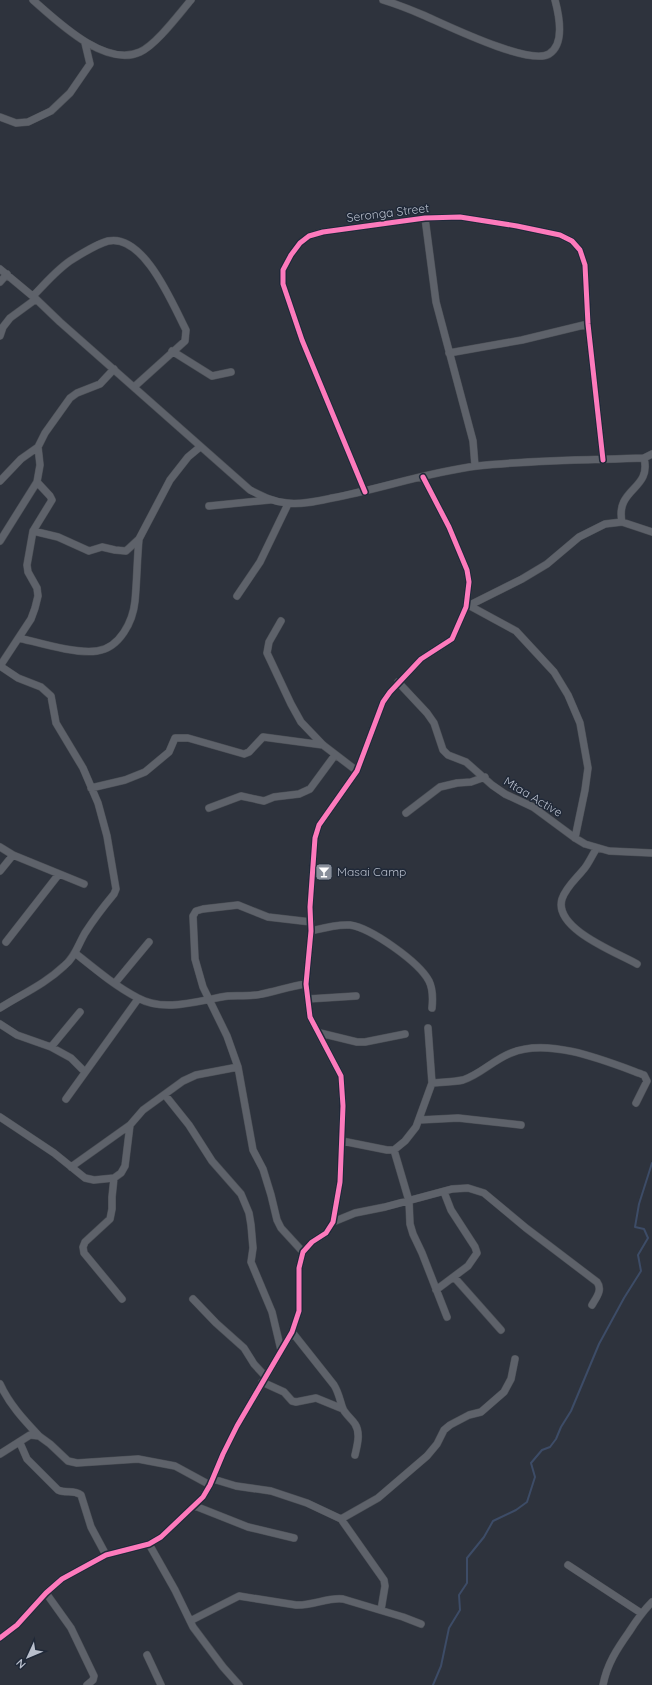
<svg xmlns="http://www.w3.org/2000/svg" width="652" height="1685" font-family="Quicksand,sans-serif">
  <rect width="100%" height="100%" fill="#2e333d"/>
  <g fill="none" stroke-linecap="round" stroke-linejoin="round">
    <path stroke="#3d4c67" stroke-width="2" d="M433 1685 441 1666 449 1628 460 1610 459 1595 467 1583V1558L484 1537 493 1521 516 1510 527 1502 535 1477 531 1463 542 1450 550 1447 556 1439 561 1427 571 1411 599 1344 624 1298 641 1271 638 1255 648 1238 644 1229 635 1227 639 1204 652 1163"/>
    <g stroke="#4a4e55" stroke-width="8">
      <path id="street" d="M33 0C57 21 105 68 140 52 156 45 179 14 191 0
        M383 0C396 4 409 9 423 15 444 24 529 66 549 54 565 44 559 15 555 0
        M0 117 16 123 28 122 51 111 70 93 90 64 85 43
        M425 218 436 302 473 441 475 466
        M0 269 36 299 60 322 250 490C262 496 273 502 287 503 301 505 318 501 332 498 380 489 428 472 477 466 532 460 588 460 644 458L652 454
        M0 282 7 274
        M33 296C45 284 58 268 73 259 81 254 100 243 108 241 144 233 173 305 186 330L185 341 134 387
        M0 336 3 327 10 318 36 299
        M172 351 212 376 231 372
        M449 353 522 340 588 324
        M0 481 21 459 38 447
        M365 492 302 340 283 284V270L291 255 300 243 309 236 323 232 425 218 460 217 517 226 560 235 572 241 580 250 585 265 588 324 603 460
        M209 506 269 500
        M622 522C615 488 652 490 644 458
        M33 531 58 537 89 551 102 547 115 550 126 551 139 539 170 480 188 457 200 447
        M0 541 37 482 40 465 38 447 45 433 70 398 77 393 100 384 114 369
        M237 596 260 562 288 504
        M470 606 516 631 554 672 568 695 580 723 588 768 585 790 575 838
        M466 607 522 579 547 564 579 537 605 524 622 522 652 532
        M281 621 269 642 267 653 291 704 301 722 323 745 357 771
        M19 638C40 643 75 654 97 651 120 648 133 621 135 601 137 580 137 560 139 539
        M0 666 18 678 41 687 51 696 56 723 83 768 98 803 107 836 116 889 114 894C104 906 94 919 85 933 78 945 75 957 64 966 45 984 22 994 0 1008
        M0 666 31 619 35 608 38 596 37 588 28 572 27 565 33 531 52 500 50 496 37 482
        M398 682 427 713 434 723 443 750 448 755 466 762 492 785 505 794 533 807 575 838 585 844 609 851 652 853
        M91 788 125 780 145 772 169 752 175 738H188L244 754 249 752 263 737 323 745
        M209 808 241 796 264 801 274 797 299 794 310 789 335 755
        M406 813 440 787 457 783 471 782 485 777
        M0 847 13 855 84 884
        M597 848C592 855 589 863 584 869 576 879 566 887 562 899 553 929 618 953 637 964
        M0 871 13 855
        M311 931C323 928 337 924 350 925 371 928 419 962 429 981 433 989 433 998 432 1008
        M6 942 59 874
        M75 953C95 969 115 986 138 998 165 1013 200 1000 228 996 239 995 251 997 262 994 277 991 291 986 306 984
        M115 983 149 942
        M308 999 356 996
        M0 1024 17 1035 51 1047 71 1058 85 1072
        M320 1033 357 1042H365L405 1034
        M51 1047 80 1012
        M432 1083C442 1082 454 1082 463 1080 481 1074 493 1060 511 1053 549 1037 606 1061 644 1075L647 1081 636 1103
        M165 1095 189 1125 212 1161 241 1194 249 1213 251 1225 253 1248 251 1262 272 1312 281 1350
        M66 1099 138 999
        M0 1117 54 1153 85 1178 94 1180 114 1178 121 1173 125 1166 130 1125 143 1110 183 1081 196 1075 238 1067
        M419 1120 458 1118 521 1125
        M342 1141 387 1150H394L405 1141 416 1127 432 1083 428 1028
        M394 1150 409 1201 410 1224 413 1234 422 1253 447 1317
        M71 1167 130 1125
        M114 1178 112 1197V1209L110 1219 85 1242 83 1247 84 1253 122 1299
        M333 1222 355 1213 385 1207 452 1189 468 1188 484 1193 526 1228 597 1282C603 1290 596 1298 592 1305
        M303 1252 281 1228 277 1220 271 1195 263 1169 253 1150 238 1067 227 1036 203 987 195 959 193 916 196 911 203 909 238 905 268 917 311 922
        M454 1277 501 1330
        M436 1290 468 1266 477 1253 475 1247 451 1210 444 1192
        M193 1299 216 1323 244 1348 254 1364 266 1377
        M292 1332 334 1385C339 1393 340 1401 343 1409 346 1415 352 1419 355 1424 361 1433 357 1446 355 1455
        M262 1382 284 1392 292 1401 296 1402 316 1398 343 1409
        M0 1384C9 1404 24 1420 39 1436
        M20 1443 27 1459 58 1490C66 1494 73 1489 81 1495L91 1527 106 1555
        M0 1454 30 1435 39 1436 50 1444 68 1461 77 1463 138 1459 175 1466 210 1485
        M213 1479 236 1486 271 1491 307 1503 341 1519 384 1580 385 1586 381 1610
        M195 1506 248 1527 294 1538
        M341 1519 378 1498 427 1456 437 1444 444 1430 450 1425 469 1415 481 1412 504 1392 511 1379 515 1359
        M149 1544 175 1590 193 1627 223 1667 239 1685
        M568 1565 641 1613
        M46 1593 71 1628 94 1676 93 1680 87 1685
        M190 1621 239 1596 296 1605C312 1606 328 1597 343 1599L403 1617 421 1624
        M0 1638 17 1625 46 1593 62 1579 106 1555 149 1544 161 1537 203 1497 210 1485 223 1454 237 1426 292 1332 299 1311V1268L303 1252 312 1242 326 1233 333 1222 340 1182 343 1106 341 1076 310 1017 306 984 311 931 310 907 315 838 319 825 357 771 383 702 390 692 421 659 452 639 466 607 469 582 467 570 449 527 423 477
        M147 1655 161 1685
        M603 1685C607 1664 617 1649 629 1632 636 1621 643 1611 652 1602"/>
    </g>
    <use href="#street" stroke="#5e626a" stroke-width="7"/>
    <g stroke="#202938" stroke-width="8">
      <path id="cycleway" d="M365 492 302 340 283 284V270L291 255 300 243 309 236 323 232 425 218 460 217 517 226 560 235 572 241 580 250 585 265 588 324 603 460
        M0 1638 17 1625 46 1593 62 1579 106 1555 149 1544 161 1537 203 1497 210 1485 223 1454 237 1426 292 1332 299 1311V1268L303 1252 312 1242 326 1233 333 1222 340 1182 343 1106 341 1076 310 1017 306 984 311 931 310 907 315 838 319 825 357 771 383 702 390 692 421 659 452 639 466 607 469 582 467 570 449 527 423 477"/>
    </g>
    <use href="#cycleway" stroke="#fd7abc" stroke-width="5"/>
  </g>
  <defs>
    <g id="bar-square" transform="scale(0.9)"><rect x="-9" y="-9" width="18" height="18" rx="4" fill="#888e9a" stroke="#202938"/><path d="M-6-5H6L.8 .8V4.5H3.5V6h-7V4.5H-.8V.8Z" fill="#fff"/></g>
  </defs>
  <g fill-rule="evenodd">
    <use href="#bar-square" x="324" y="872"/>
  </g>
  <g text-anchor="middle" stroke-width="3" stroke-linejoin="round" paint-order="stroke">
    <g font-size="12" fill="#b9bfcc" stroke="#202938">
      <text transform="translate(388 213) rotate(-7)" y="4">Seronga Street</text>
      <text transform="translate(533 797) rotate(31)" y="4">Mtaa Active</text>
    </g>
    <g font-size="12" fill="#b9bfcc" stroke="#202938" text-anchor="start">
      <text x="337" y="876">Masai Camp</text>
    </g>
  </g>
  <g transform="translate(28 1657) rotate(226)" stroke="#202938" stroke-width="3" paint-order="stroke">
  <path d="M0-3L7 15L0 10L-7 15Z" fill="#b9bfcc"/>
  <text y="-6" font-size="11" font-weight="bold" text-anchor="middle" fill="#b9bfcc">N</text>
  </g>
</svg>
